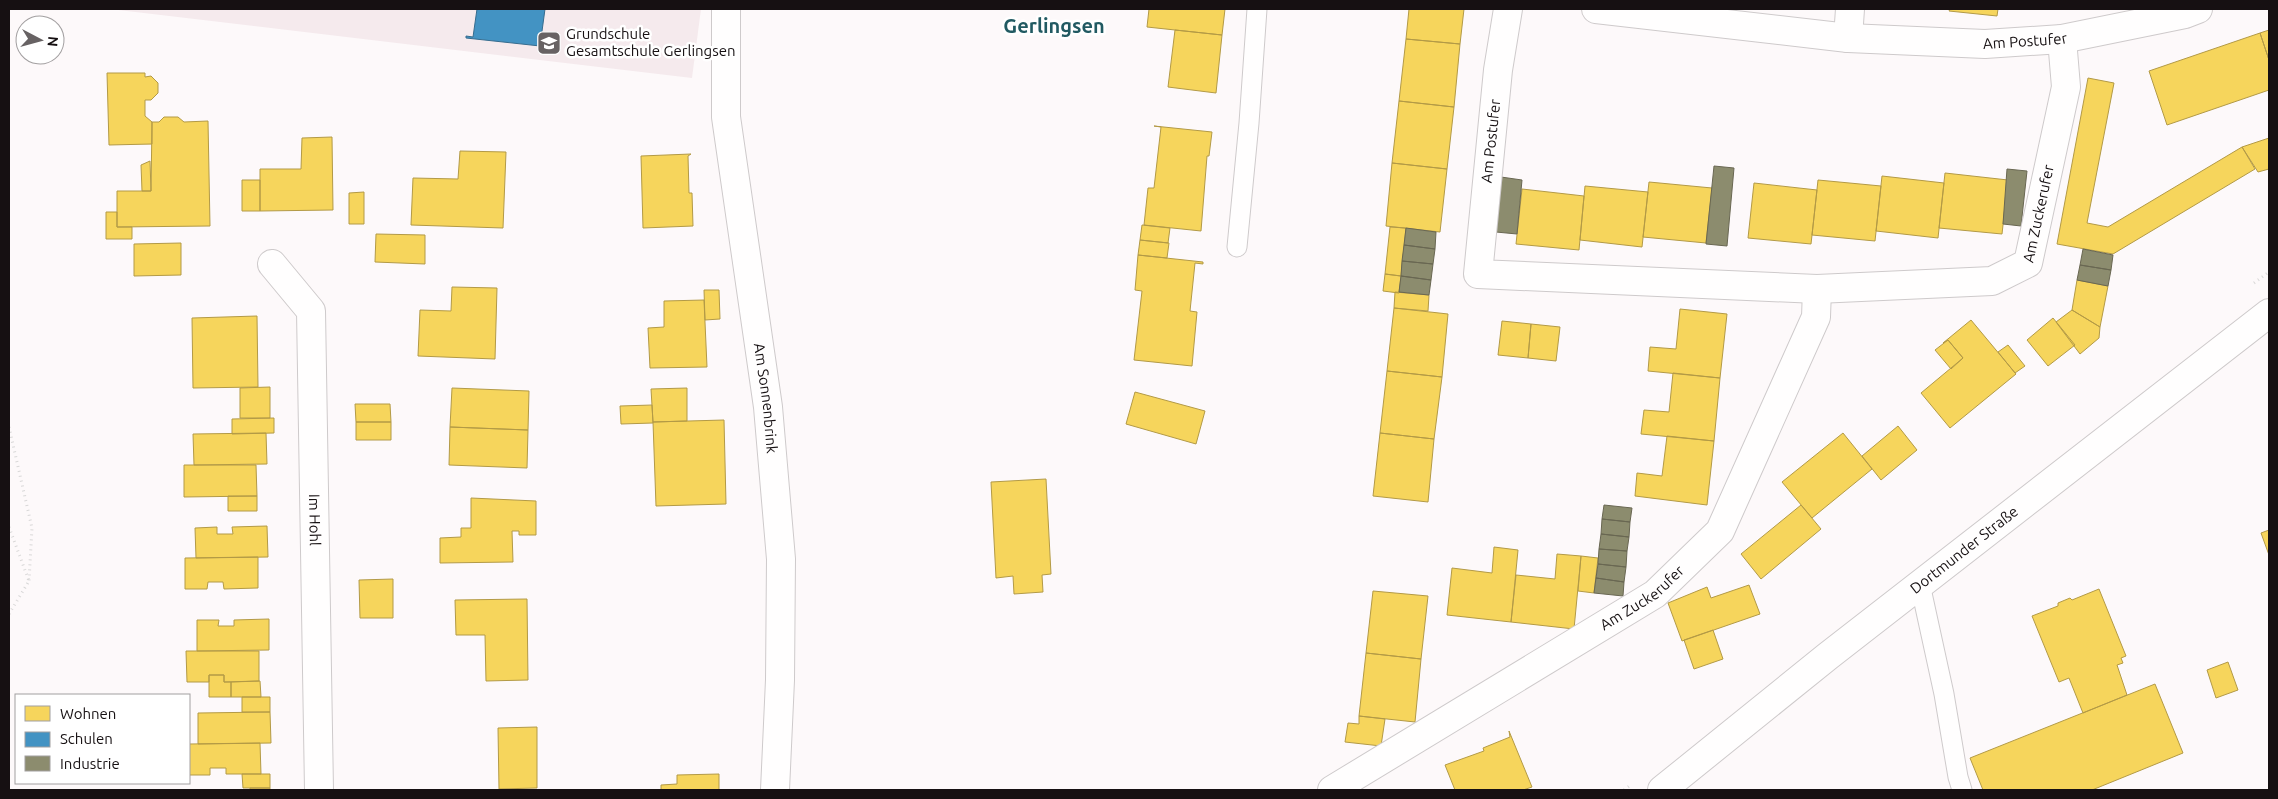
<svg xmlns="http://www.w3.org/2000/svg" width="2278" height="799" font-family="Ubuntu,sans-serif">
  <rect width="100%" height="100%" fill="#fdf9fa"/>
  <path fill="#f5eaed" d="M110 9H701L692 78Z"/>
  <path fill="#f6d55c" stroke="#b39a46" d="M1149 9H1225L1222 35 1147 27Z
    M1409 9H1464L1460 44 1406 39Z
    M1950 9H1998L1997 16 1949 11Z
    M1175 30 1222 35 1216 93 1168 87Z
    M2269 30V60L2260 33Z
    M2260 33 2269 60V90L2167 125 2149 71Z
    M1406 39 1460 44 1454 107 1399 101Z
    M107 73H145V77L151 76 158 83V93L151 100H145V116L152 122V144L109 145Z
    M2088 78 2114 83 2087 223 2108 227 2242 147 2255 169 2113 254 2057 244Z
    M1399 101 1454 107 1447 169 1392 163Z
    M164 117H178L184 122 208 121 210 226 117 227V191H151L152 122H159Z
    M1154 126 1212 132 1209 156H1207L1201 231 1144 225 1148 188H1154L1161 127Z
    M332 137 333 210 260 211V169H301L302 138Z
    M2269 138V169L2258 172 2242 147Z
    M460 151 506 152 503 228 411 225 413 178 458 179Z
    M691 154 688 156 689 193H692L693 226 643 228 641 156Z
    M150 161 151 191H142L141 165Z
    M1392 163 1447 169 1440 232 1386 226Z
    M1945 173 2008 180 2002 234 1939 228Z
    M1882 176 1944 183 1938 238 1876 231Z
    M242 180H260V211H242Z
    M1818 180 1881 186 1875 241 1812 235Z
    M1649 182 1712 188 1706 243 1643 237Z
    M1754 183 1817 190 1811 244 1748 238Z
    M1585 186 1648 192 1642 247 1580 240Z
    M1522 189 1584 196 1579 250 1516 244Z
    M364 192V224H349V193Z
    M106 212H117V227H132V239H106Z
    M1142 225 1170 228 1168 243 1140 240Z
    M1390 227 1406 228 1401 276 1385 274Z
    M376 234 425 235V264L375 262Z
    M1140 240 1169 243 1167 258 1138 255Z
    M181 243V275L134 276V244Z
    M1138 255 1203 262V264L1195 263 1190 311 1197 312 1192 366 1134 360 1142 291 1135 290Z
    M1385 274 1401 276 1399 293 1383 291Z
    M2077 280 2108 286 2100 327 2072 310Z
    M452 287 497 288 495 359 418 356 420 310 451 311Z
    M704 290H719L720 319 705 320Z
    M1395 292 1429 295 1428 311 1394 308Z
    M704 300 707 367 650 368 648 328 664 327V301Z
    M1394 308 1448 314 1442 377 1387 371Z
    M1680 309 1727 314 1720 378 1648 371 1650 347 1676 349Z
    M2072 310 2100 327 2099 338 2080 354 2056 322Z
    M257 316 258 387 193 388 192 318Z
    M2053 318 2075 345 2048 366 2027 340Z
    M1971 320 2016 374 1950 428 1921 393 1963 358 1948 340 1943 343Z
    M1502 321 1531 324 1528 358 1498 355Z
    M1531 324 1560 327 1556 361 1528 358Z
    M1948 340 1963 358 1951 369 1935 350Z
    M2008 345 2025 366 2015 373 1998 352Z
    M1387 371 1442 377 1434 439 1380 433Z
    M1673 373 1720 378 1714 441 1641 434 1644 410 1669 412Z
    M270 387V418H240V388Z
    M452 388 529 391 528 430 450 427Z
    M687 388V421L653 422 651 389Z
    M1135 392 1205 411 1196 444 1126 424Z
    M355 404H390L391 422H356Z
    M652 405 653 423 621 424 620 406Z
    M274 418V433L232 434V419Z
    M724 420 726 504 656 506 653 422Z
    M356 422H391V440H356Z
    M1898 426 1917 450 1881 480 1862 456Z
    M450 427 528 430 527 468 449 465Z
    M266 433 267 464 194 465 193 434Z
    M1380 433 1434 439 1428 502 1373 496Z
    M1843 433 1872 469 1812 518 1782 482Z
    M1667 436 1714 441 1707 505 1635 496 1637 473 1662 476Z
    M184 465H256L257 496 184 497Z
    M1046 479 1051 574 1042 575 1043 592 1014 594 1013 576 996 578 991 482Z
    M228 496H257V511H228Z
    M471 498 536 501V535H519V531H512L513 562 440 563V538L461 537V528H471Z
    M1801 505 1821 529 1761 579 1741 554Z
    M267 526 268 557 196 558 195 528 217 527V534H233L232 527Z
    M2269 530V555L2261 533Z
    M1494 547 1518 550 1511 622 1447 615 1452 568 1492 573Z
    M1557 554 1581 556 1574 629 1511 622 1516 575 1555 579Z
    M1581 556 1598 558 1594 593 1578 591Z
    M258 557V588L224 589 223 582H208L207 589H185V558Z
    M393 579V618H360L359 580Z
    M1749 585 1760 614 1682 641 1668 603 1707 587 1711 598Z
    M2099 589 2126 656 2121 658 2123 663 2117 665 2127 695 2083 713 2069 678 2059 682 2032 616 2058 606V603L2070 598 2072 600Z
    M1373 591 1428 596 1421 659 1366 653Z
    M527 599 528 680 486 681 485 635H456L455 600Z
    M269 619V650L197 651V620H219L218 626H234V620Z
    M1713 630 1723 659 1694 669 1684 640Z
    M186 651H259V681L224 682V675H209V682H187Z
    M1366 653 1421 659 1415 722 1359 716Z
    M2228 662 2238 690 2216 698 2207 670Z
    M209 675H224V682H231V697H209Z
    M260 681 261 697H231V682Z
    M2155 684 2183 753 2092 790H1983L1970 758Z
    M242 697H270V712H242Z
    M270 712 271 743 198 744V713Z
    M1359 716 1385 719 1381 746 1345 742 1348 723 1359 724Z
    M537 727V788L499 789 498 728Z
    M1509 731 1532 787 1523 790H1455L1445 765 1484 751 1483 748 1510 737Z
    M260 743 261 774H226V768H210V775H189V744Z
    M242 774H270V788H243Z
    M719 774V790H661V785L677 784V775Z
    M250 788H270V790H250Z"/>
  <path fill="#4393c3" stroke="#366c8e" d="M477 9H545L540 46 466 38V36L473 37Z"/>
  <path fill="#8c8c6e" stroke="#696752" d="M1714 166 1734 168 1727 246 1706 244Z
    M2007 169 2027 171 2021 226 2003 224Z
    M1501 177 1522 180 1517 234 1496 232Z
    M1406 228 1436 232 1435 249 1404 245Z
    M1404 245 1435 249 1433 264 1402 261Z
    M2083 249 2113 255 2111 270 2080 265Z
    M1402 261 1433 264 1431 280 1401 276Z
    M2080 265 2111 270 2108 286 2077 280Z
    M1401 276 1431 280 1429 295 1399 292Z
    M1604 505 1632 508 1630 522 1602 519Z
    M1602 519 1630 522 1629 537 1601 534Z
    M1601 534 1629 537 1627 551 1599 549Z
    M1599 549 1627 551 1626 567 1598 564Z
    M1598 564 1626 567 1624 582 1596 578Z
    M1596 578 1624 582 1623 596 1594 593Z"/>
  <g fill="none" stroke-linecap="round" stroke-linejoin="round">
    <g stroke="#cecacb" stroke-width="21">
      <path id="lane" d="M1237 247 1249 123 1257 9
        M1920 584 1944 694 1958 777 1962 790"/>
    </g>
    <g stroke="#cecacb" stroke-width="30">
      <g id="street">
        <path id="s1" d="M726 9V117L768 407 781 559 780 680 775 790"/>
        <path id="s2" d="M1508 9 1498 70 1478 274 1817 289 1992 281 2028 263 2066 87 2062 39"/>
        <path id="s3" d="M1596 9 1848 38 1985 44 2062 39 2185 14 2198 9"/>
        <path d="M1848 38 1850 9"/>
        <path id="s4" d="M272 264 311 311 319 790"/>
        <path id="s5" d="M1332 790 1655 594 1720 531 1816 317 1817 289"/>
      </g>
    </g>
    <g stroke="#cecacb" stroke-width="30">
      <g id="secondary">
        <path id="s6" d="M1662 790 1828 656 2269 313"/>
      </g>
    </g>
    <path stroke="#d9d8d8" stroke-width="3" stroke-dasharray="1 4" stroke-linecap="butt" d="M2254 283 2269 272
      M9 427 32 528 29 581
      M9 527 29 581 9 614
      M1624 790 1632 784"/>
    <use href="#lane" stroke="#fffefe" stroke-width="19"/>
    <use href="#street" stroke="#fffefe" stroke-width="28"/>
    <use href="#secondary" stroke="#fffefe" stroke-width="28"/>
  </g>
  <defs>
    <g id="school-square" transform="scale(1.25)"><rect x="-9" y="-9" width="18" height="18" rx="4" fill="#676263" stroke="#fff"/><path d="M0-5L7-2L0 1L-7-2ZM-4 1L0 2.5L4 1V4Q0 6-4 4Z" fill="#fff"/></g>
  </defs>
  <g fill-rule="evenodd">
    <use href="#school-square" x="549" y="43"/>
  </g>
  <g text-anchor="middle" stroke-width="5" stroke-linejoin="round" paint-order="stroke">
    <g font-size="15" fill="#161012" stroke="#fff" text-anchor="start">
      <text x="566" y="39">Grundschule<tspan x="566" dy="17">Gesamtschule Gerlingsen</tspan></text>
    </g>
    <g font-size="15" fill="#161012" stroke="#fff">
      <text dy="5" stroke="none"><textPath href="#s3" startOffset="431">Am Postufer</textPath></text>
      <text transform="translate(1491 141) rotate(-84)" y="5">Am Postufer</text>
      <text dy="5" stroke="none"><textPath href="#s2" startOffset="872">Am Zuckerufer</textPath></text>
      <text dy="5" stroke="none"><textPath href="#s1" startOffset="392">Am Sonnenbrink</textPath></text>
      <text dy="5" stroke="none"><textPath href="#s4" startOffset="270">Im Hohl</textPath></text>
      <text dy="5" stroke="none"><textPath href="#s6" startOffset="386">Dortmunder Straße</textPath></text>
      <text dy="5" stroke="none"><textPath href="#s5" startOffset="365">Am Zuckerufer</textPath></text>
    </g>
    <g font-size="20" font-weight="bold" fill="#215a62" stroke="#fff">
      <text x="1054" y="33">Gerlingsen</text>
    </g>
  </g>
  <rect width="2278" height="799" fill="none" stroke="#161012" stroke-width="20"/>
  <rect x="15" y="694" width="175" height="90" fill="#ffffff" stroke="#a29fa0"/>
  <rect x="25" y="706" width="25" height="15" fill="#f6d55c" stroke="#a29fa0"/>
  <text x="60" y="719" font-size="15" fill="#161012">Wohnen</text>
  <rect x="25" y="732" width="25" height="15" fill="#4393c3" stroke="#a29fa0"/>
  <text x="60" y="744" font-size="15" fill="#161012">Schulen</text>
  <rect x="25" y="756" width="25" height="15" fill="#8c8c6e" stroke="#a29fa0"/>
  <text x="60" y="769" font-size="15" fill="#161012">Industrie</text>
  <g transform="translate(40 40) rotate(96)"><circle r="24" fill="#ffffff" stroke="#a29fa0"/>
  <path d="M0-4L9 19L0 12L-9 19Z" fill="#676263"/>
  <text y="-8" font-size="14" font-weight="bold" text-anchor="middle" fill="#161012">N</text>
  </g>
</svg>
